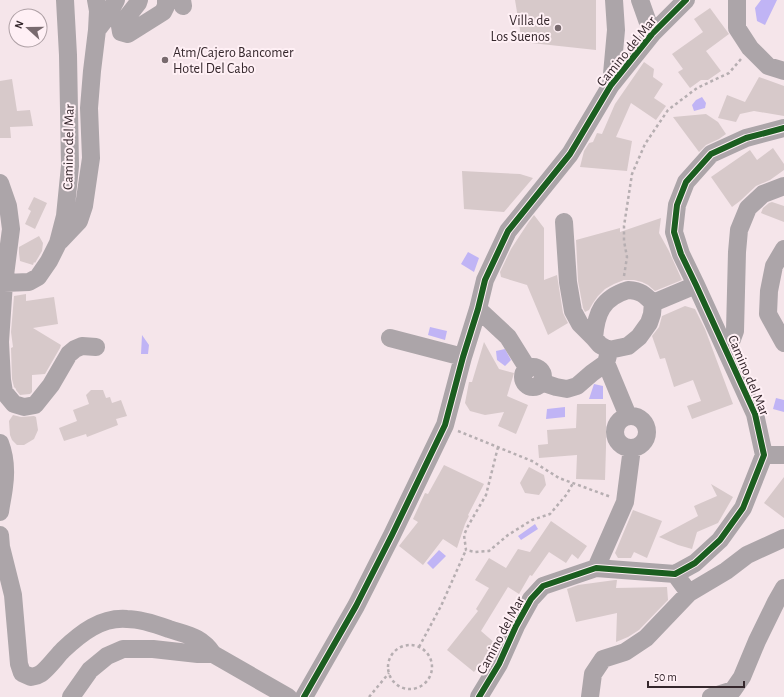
<svg xmlns="http://www.w3.org/2000/svg" width="784" height="697" font-family="'Alegreya Sans',sans-serif">
  <rect width="100%" height="100%" fill="#f5e5ea"/>
  <path fill="#c0b4f5" d="M761 0H777L765 25 757 21 755 8Z
    M702 97 706 103 705 108 694 111 692 105 696 100Z
    M468 252 479 258 474 272 461 264Z
    M430 327 447 331 445 340 428 335Z
    M142 335 149 345 148 354H141Z
    M505 349 511 360 505 366 497 360 496 351Z
    M594 384 603 386V399H589Z
    M776 398 784 400V412L773 409Z
    M565 407V417L546 419 547 409Z
    M535 524 538 529 521 540 518 536Z
    M439 550 446 556 433 569 427 563Z"/>
  <path fill="#d7c9ca" d="M515 0H596V50L522 42Z
    M710 8 729 34 706 51 721 71 708 80H701L690 88 678 72 683 69 672 54 703 32 694 19Z
    M644 62 654 69 653 77 663 84 654 98 666 106 656 120 631 103 616 137 632 141 627 171 580 167 584 151 589 143 593 142 597 133 602 134 615 104Z
    M759 77 784 86V116L754 111 740 114 736 122 718 118 727 95 745 102Z
    M12 79 17 111 30 110 33 126 10 127 11 138H0V81Z
    M706 114 718 122 726 134 719 139 706 145 699 152 673 117Z
    M773 148 784 164V170L770 180 756 186 740 201 732 207 711 177 750 150 757 160Z
    M462 171 520 174 533 178 504 212 464 209Z
    M34 197 47 203 35 229 25 224 31 211 28 209Z
    M772 202 784 206V222L761 213 763 208 769 203Z
    M534 215 544 228V280L557 275 563 313 568 323 548 335 527 285 501 277 500 272 511 249 528 223Z
    M661 218 659 233 669 251 672 258 682 280 655 291 648 285 642 282 634 280H624L614 284 605 289 598 296 593 303 589 310 585 312 583 308 578 281 576 240 620 228V232Z
    M39 236 43 243 42 251 35 263 34 262 33 265 20 261 19 253V247Z
    M26 294V301L54 297 58 324 33 328 61 345 60 348 45 374 32 375V392L30 394 20 395 16 390V389L14 387 12 379 11 348 13 347 11 332 14 296Z
    M685 306 695 309 705 329 733 404 692 419 687 406 701 401 693 380 674 387 665 358 660 359 652 336 659 327 662 316Z
    M484 342 499 369 514 373 507 396 528 405 516 434 498 426 504 412 485 415 470 411 465 403 469 382H472Z
    M91 390H103L106 398 110 397 112 403 121 400 127 416 116 419 118 425 87 437 86 434 64 441 59 428 77 421 73 410 89 404 86 395Z
    M577 404H606V447L605 480 576 479 577 455 539 458 538 445 548 444 547 430 576 428Z
    M13 415 21 417 34 416 36 417 38 430 34 439 24 445H17L12 440 10 435 9 421Z
    M444 465 484 484 468 515 469 516 465 524 457 548 443 539 423 565 399 546 418 522 413 519 425 493 428 494Z
    M529 467 544 475 546 485 539 495 525 493 520 483Z
    M784 477V518L764 503Z
    M711 484 733 497 718 523 697 532 692 549 678 545 659 537 698 516 694 506 717 496Z
    M633 510 662 521 647 558 634 552 631 558H618L615 553Z
    M551 521 587 546 578 559 572 554 566 563 549 552 532 576 530 575 519 594 508 587 481 631 496 644 474 672 447 650 478 611 476 609 489 588 475 580 489 558 506 568 518 549 530 552Z
    M615 580H617L616 588 667 587 668 600 639 630 628 637 616 642 617 613 576 622 567 589 578 585Z"/>
  <g fill="none" stroke-linecap="round" stroke-linejoin="round">
    <path stroke="#b6aeb1" stroke-width="2.5" stroke-dasharray="3 3" stroke-linecap="butt" d="M624 276 627 257 624 241V226L632 174 645 144 668 110 697 88 729 73 741 59
      M458 431 532 461 559 478 611 497
      M498 447 486 495 468 526 464 535 466 550 475 552 489 551 508 535 532 520 550 514 567 494 573 483
      M388 667a22 22 0 1 1 44 0a22 22 0 1 1-44 0Z
      M419 647 441 606 466 550
      M369 697 389 673"/>
    <path stroke="#aca5a9" stroke-width="18" d="M139 0 138 3 120 26 121 32 128 34 163 12 166 6V0
      M182 0 183 6
      M640 0 652 34
      M737 0V28L750 48 768 66 784 71
      M97 30 107 17 116 0
      M611 85 616 30 614 0
      M0 183 8 206 11 229 4 283 0 342 2 380 4 392 14 404 24 407 35 405 51 385 69 354 75 349 82 346 96 347
      M564 222 568 282 573 311 580 324 594 338
      M60 241 79 221 84 206 91 158 89 108 92 71 97 30 98 11 96 0
      M784 249 774 266 769 291 768 314 784 343
      M0 285 4 283 29 282 38 277 49 261 58 243 65 216 70 166 68 55 65 0
      M628 290C641 291 644 294 653 303L652 314 649 323 639 337 628 346 609 350 600 345 594 338C596 313 602 298 628 290Z
      M653 303 696 285
      M478 309 508 337 528 369
      M390 338 463 357
      M609 352 606 363 628 416
      M727 353 735 331 737 252 739 230 748 208 763 194 784 186
      M523 377a10 10 0 1 1 20 0a10 10 0 1 1-20 0Z
      M541 382 556 387 567 389 577 386 592 373 606 363
      M615 432a16 16 0 1 1 32 0a16 16 0 1 1-32 0Z
      M0 443C5 456 6 473 4 487 3 496 1 504 0 512
      M764 455H784
      M0 535 1 547 13 595 19 664 22 673 31 677C34 676 37 676 40 674 46 671 57 656 63 650 81 633 101 617 127 619 138 619 158 625 169 629 187 635 201 636 213 654L288 697
      M596 568 625 502 632 448
      M689 593 726 571 747 555 784 538
      M71 697 90 670 107 656 123 649H153L198 654H213
      M304 697 356 606 392 535 445 425 463 357 478 309 485 280 508 231 570 154 611 85 652 34 686 0
      M479 697 499 664 516 626 531 599 543 586 596 568 675 574 695 563 720 540 743 508 764 455 755 414 696 285 681 254 674 232 677 205 686 182 711 154 746 138 784 128
      M590 697 593 674 603 659 625 652 646 638 689 593 675 574
      M711 697 733 690 742 677 757 641 776 602 784 588"/>
    <g stroke="#fff0f5" stroke-width="8">
      <path id="cycleway" d="M304 697 356 606 392 535 445 425 463 357 478 309 485 280 508 231 570 154 611 85 652 34 686 0
        M479 697 499 664 516 626 531 599 543 586 596 568 675 574 695 563 720 540 743 508 764 455 755 414 696 285 681 254 674 232 677 205 686 182 711 154 746 138 784 128"/>
    </g>
    <use href="#cycleway" stroke="#1b5e20" stroke-width="6"/>
  </g>
  <g fill="#786a6e" stroke="#fff0f5" stroke-width="1.5">
    <circle cx="558" cy="28" r="4"/>
    <circle cx="165" cy="60" r="4"/>
  </g>
  <g text-anchor="middle" stroke-width="4" stroke-linejoin="round" paint-order="stroke">
    <g font-size="14" fill="#35272c" stroke="#fff0f5" text-anchor="end">
      <text x="550" y="25">Villa de<tspan x="550" dy="16">Los Suenos</tspan></text>
      <text x="173" y="57" text-anchor="start">Atm/Cajero Bancomer<tspan x="173" dy="16">Hotel Del Cabo</tspan></text>
    </g>
    <g font-size="14" fill="#35272c" stroke="#fff0f5">
      <text transform="translate(626 51) rotate(-51)" y="5">Camino del Mar</text>
      <text transform="translate(68 147) rotate(-89)" y="5">Camino del Mar</text>
      <text transform="translate(749 375) rotate(67)" y="5">Camino del Mar</text>
      <text transform="translate(500 635) rotate(-62)" y="5">Camino del Mar</text>
    </g>
  </g>
  <g transform="translate(28 28) rotate(291)"><circle r="19" fill="#fff0f5" stroke="#aea0a5"/>
  <path d="M0-3L7 15L0 10L-7 15Z" fill="#786a6e"/>
  <text y="-6" font-size="11" font-weight="bold" text-anchor="middle" fill="#35272c">N</text>
  </g>
  <path d="M648 681v6h96v-6" fill="none" stroke="#35272c" stroke-width="2"/>
  <text x="654" y="681" font-size="12" fill="#35272c" stroke="#fff0f5" stroke-width="3" paint-order="stroke">50 m</text>
</svg>
